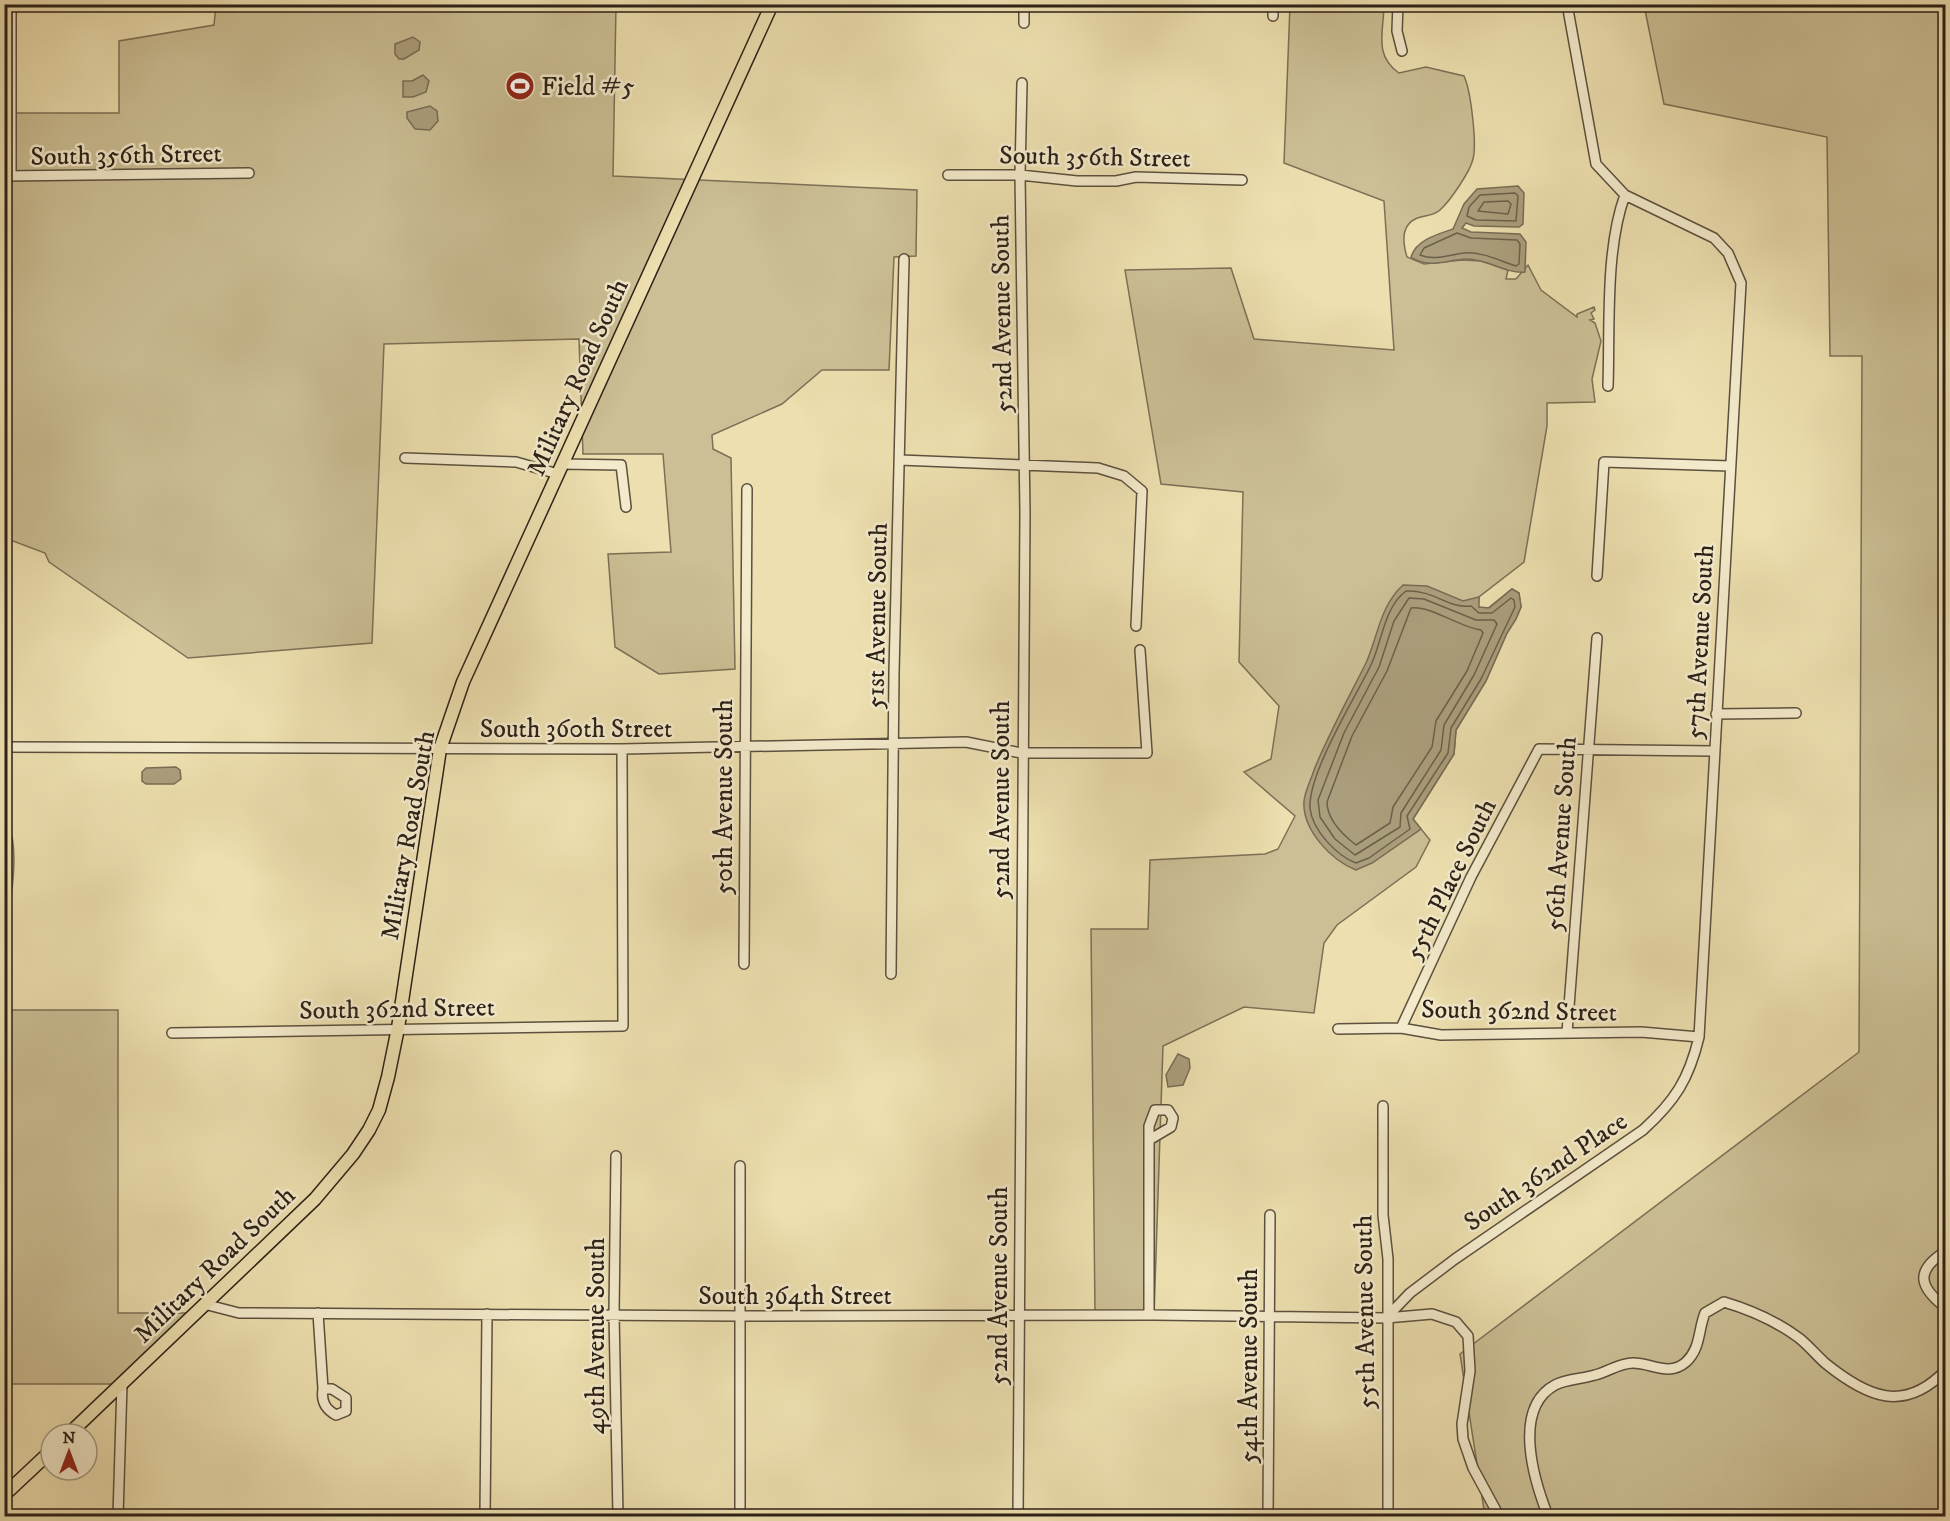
<svg xmlns="http://www.w3.org/2000/svg" width="1950" height="1521" font-family="'IM FELL DW Pica',serif">
  <rect width="100%" height="100%" fill="#eddfaf"/>
  <filter id="stains"><feTurbulence type="fractalNoise" baseFrequency=".00333" numOctaves="4"/><feColorMatrix values="0 0 0 0 .2 0 0 0 0 .09 0 0 0 0 .02 0 0 0 .5 -.17"/></filter>
  <radialGradient id="worn" r=".72"><stop offset=".6" stop-color="#630" stop-opacity="0"/><stop offset="1" stop-color="#630" stop-opacity=".3"/></radialGradient>
  <path fill="#ccbf95" stroke="#7c7056" stroke-width="1.5" d="M216 5H616L613 176 917 190 916 256 894 257 889 370H822L782 404 712 435 713 449 731 458 735 669 659 674 615 647 608 554 671 552 663 454H583L579 339 384 344 372 643 188 658 49 562 45 553 5 538 4 113H119V41L214 25Z
    M1290 5H1384C1384 30 1373 55 1399 73L1426 67 1464 76C1471 91 1477 144 1473 159 1470 172 1450 201 1440 210 1430 219 1417 213 1408 225 1401 234 1404 247 1407 257L1424 264 1462 260 1481 261 1508 270 1506 279H1516L1528 265 1541 290 1577 317V314L1594 307 1595 310 1591 313 1594 319 1590 320 1595 323 1601 341 1592 379 1595 402 1547 403V426L1524 562 1479 597 1478 607 1487 609 1512 589 1519 593 1521 607 1516 619 1507 633 1486 681 1456 730 1454 754 1413 819 1430 840 1416 867 1337 925 1324 943 1314 1013 1244 1007 1163 1046 1154 1315H1095L1091 929H1148L1150 860 1265 854 1278 849 1295 816 1244 772 1271 759 1279 706 1239 662 1243 492 1161 484 1125 270 1231 268 1254 339 1394 350 1384 201 1284 163Z
    M1644 5H1945V1516H1485L1460 1354 1859 1052 1862 356H1830L1827 137 1664 104Z
    M4 1010H118V1313H194L122 1384H5Z
    M1249 1512 1248 1516H1018V1513Z"/>
  <path fill="#ab9e7c" stroke="#786c54" stroke-width="1.5" d="M413 37 420 42 419 50 404 59H399L395 54V44Z
    M423 75 429 81 426 92 413 97H403V81H412Z
    M430 106 437 111 438 121 430 130 415 129 407 118V112Z
    M1518 186 1524 193 1523 224 1519 227 1474 226 1466 223 1462 228 1471 232 1520 234 1526 242 1525 272C1505 274 1487 258 1466 259 1446 260 1429 269 1411 257 1416 240 1438 234 1453 229L1464 204 1477 189Z
    M1403 585 1427 586 1463 601 1479 597V607L1489 608 1512 589 1519 593 1521 607 1516 619 1507 633 1486 681 1456 730 1454 754 1413 819 1421 829 1372 863 1356 870C1331 860 1302 830 1304 801 1305 791 1311 780 1314 770 1329 733 1348 699 1366 663 1378 636 1380 606 1403 585Z
    M176 767 180 770 181 779 174 784H146L142 781V772L146 768Z
    M8 825C18 843 14 896 5 915L9 871 5 826Z
    M1178 1054 1189 1059 1190 1068 1183 1085 1168 1087 1166 1075Z"/>
  <g fill="none" stroke-linecap="round" stroke-linejoin="round">
    <path stroke="#6c604a" stroke-width="1.5" d="M1515 193 1518 196 1516 221 1476 220 1467 216 1469 207 1480 195Z
      M1508 201 1511 204 1508 214 1478 211 1484 202Z
      M1457 233 1471 238 1517 240 1520 244 1519 264 1516 266C1500 261 1481 251 1464 253 1449 255 1434 261 1420 255L1424 248Z
      M1406 591C1435 590 1448 609 1471 606L1479 613H1492L1511 598 1514 600 1515 607 1481 679 1451 728 1448 753 1407 816 1410 829 1369 858 1356 863C1337 856 1312 830 1310 808 1308 773 1355 698 1371 665 1382 642 1384 607 1406 591Z
      M1409 598 1424 599 1476 620H1494L1497 624 1474 675 1444 725 1441 750 1401 813 1400 827 1355 855 1335 839 1320 817 1318 800 1344 733 1379 667 1394 621Z
      M1411 608C1430 605 1459 627 1481 630L1483 633 1467 671 1436 721 1432 747 1393 807 1390 823 1356 845C1343 835 1327 819 1327 802L1352 736 1387 671Z"/>
    <g stroke="#5c503e" stroke-width="12">
      <path id="minor" d="M11 4V176
        M1398 4 1397 31 1402 51
        M1273 16V4
        M1024 23V4
        M948 175H1020L1077 181H1116L1136 177 1242 180
        M4 176 249 173
        M1608 386C1610 328 1605 249 1625 195
        M405 458 516 462 558 474
        M900 460 1098 468 1124 476 1142 491 1136 626
        M562 464 621 465 626 507
        M1597 576 1604 462 1730 466
        M1716 714 1796 713
        M4 747 622 749 966 742 1021 753H1147L1140 650
        M744 964 747 489
        M891 974 894 673 904 259
        M1401 1028 1471 877 1539 749 1714 751
        M1338 1029 1401 1028 1441 1035 1641 1032 1699 1037
        M172 1033 623 1026 622 749
        M1567 1033 1597 638
        M1383 1106V1215L1388 1259V1516
        M616 1156 614 1314 618 1516
        M740 1166V1516
        M1946 1251C1914 1271 1919 1287 1946 1308
        M204 1304 239 1313 738 1316 1154 1315 1386 1318 1432 1314 1456 1322 1468 1336 1470 1371 1462 1424 1463 1439 1473 1468 1499 1516
        M318 1313 323 1389H332L346 1398V1411L336 1415C325 1409 321 1401 323 1389
        M1149 1315V1126L1155 1110H1168L1173 1118 1171 1127 1149 1140
        M1386 1318 1410 1293 1455 1259 1643 1130C1675 1101 1689 1079 1699 1037L1741 283 1728 253 1714 238 1625 195 1596 164 1567 4
        M118 1516 122 1384
        M485 1516 487 1314
        M1018 1516 1025 513 1020 175 1022 83
        M1268 1516 1270 1215
        M1548 1516C1535 1483 1511 1409 1555 1385 1566 1379 1582 1379 1595 1375 1608 1372 1619 1363 1633 1363 1652 1363 1669 1377 1686 1362 1701 1348 1698 1330 1705 1313L1724 1302C1751 1310 1776 1321 1799 1338 1808 1345 1816 1355 1825 1363 1867 1397 1904 1414 1946 1370"/>
    </g>
    <g stroke="#2c2118" stroke-width="15">
      <path id="major" d="M69 1434 315 1199 353 1154 369 1130 379 1110 388 1077 398 1028 440 749 463 682 772 4
        M4 1495 51 1451"/>
    </g>
    <use href="#minor" stroke="#f3eacb" stroke-width="9"/>
    <use href="#major" stroke="#eddfaf" stroke-width="12"/>
  </g>
  <defs>
    <g id="stadium-disc" transform="scale(1.5)"><circle r="9.5" fill="#8f2418" stroke="#f3eacb"/><path d="M0-5a6.5 5 0 1 0 0 10a6.5 5 0 1 0 0-10ZM-3.5-1.8h7v3.6h-7Z" fill="#fff"/></g>
  </defs>
  <g fill-rule="evenodd">
    <use href="#stadium-disc" x="520" y="86"/>
  </g>
  <g text-anchor="middle" stroke-width="5" stroke-linejoin="round" paint-order="stroke">
    <g font-size="26" fill="#2c2118" stroke="#f3eacb" text-anchor="start">
      <text x="541" y="95">Field #5</text>
    </g>
    <g font-size="26" fill="#2c2118" stroke="#f3eacb">
      <text transform="translate(126 154) rotate(-1)" y="9">South 356th Street</text>
      <text transform="translate(1095 156) rotate(1)" y="9">South 356th Street</text>
      <text transform="translate(1001 314) rotate(-91)" y="9">52nd Avenue South</text>
      <text transform="translate(577 377) rotate(-66)" y="9">Military Road South</text>
      <text transform="translate(876 616) rotate(-89)" y="9">51st Avenue South</text>
      <text transform="translate(1699 642) rotate(-87)" y="9">57th Avenue South</text>
      <text x="576" y="737">South 360th Street</text>
      <text transform="translate(723 797) rotate(-90)" y="9">50th Avenue South</text>
      <text transform="translate(1000 800) rotate(-90)" y="9">52nd Avenue South</text>
      <text transform="translate(1560 834) rotate(-86)" y="9">56th Avenue South</text>
      <text transform="translate(407 835) rotate(-80)" y="9">Military Road South</text>
      <text transform="translate(1450 879) rotate(-64)" y="9">55th Place South</text>
      <text transform="translate(397 1008) rotate(-1)" y="9">South 362nd Street</text>
      <text transform="translate(1519 1010) rotate(1)" y="9">South 362nd Street</text>
      <text transform="translate(1545 1171) rotate(-34)" y="9">South 362nd Place</text>
      <text transform="translate(214 1264) rotate(-44)" y="9">Military Road South</text>
      <text transform="translate(998 1286) rotate(-90)" y="9">52nd Avenue South</text>
      <text x="795" y="1304">South 364th Street</text>
      <text transform="translate(1364 1312) rotate(-91)" y="9">55th Avenue South</text>
      <text transform="translate(595 1336) rotate(-90)" y="9">49th Avenue South</text>
      <text transform="translate(1248 1366) rotate(-90)" y="9">54th Avenue South</text>
    </g>
  </g>
  <rect width="1950" height="1521" fill="none" stroke="#eddfaf" stroke-width="24"/>
  <rect x="6" y="6" width="1938" height="1509" fill="none" stroke="#2c2118" stroke-width="3"/>
  <rect x="12" y="12" width="1926" height="1497" fill="none" stroke="#2c2118" stroke-width="1.5"/>
  <g transform="translate(69 1452)"><circle r="28" fill="#f3eacb" stroke="#a39a83" stroke-width="1.5"/>
  <path d="M0-4.5L10 22L0 15L-10 22Z" fill="#8f2418"/>
  <text y="-9" font-size="16" font-weight="bold" text-anchor="middle" fill="#2c2118">N</text>
  </g>
  <rect width="100%" height="100%" filter="url(#stains)"/>
  <rect width="100%" height="100%" fill="url(#worn)"/>
</svg>
